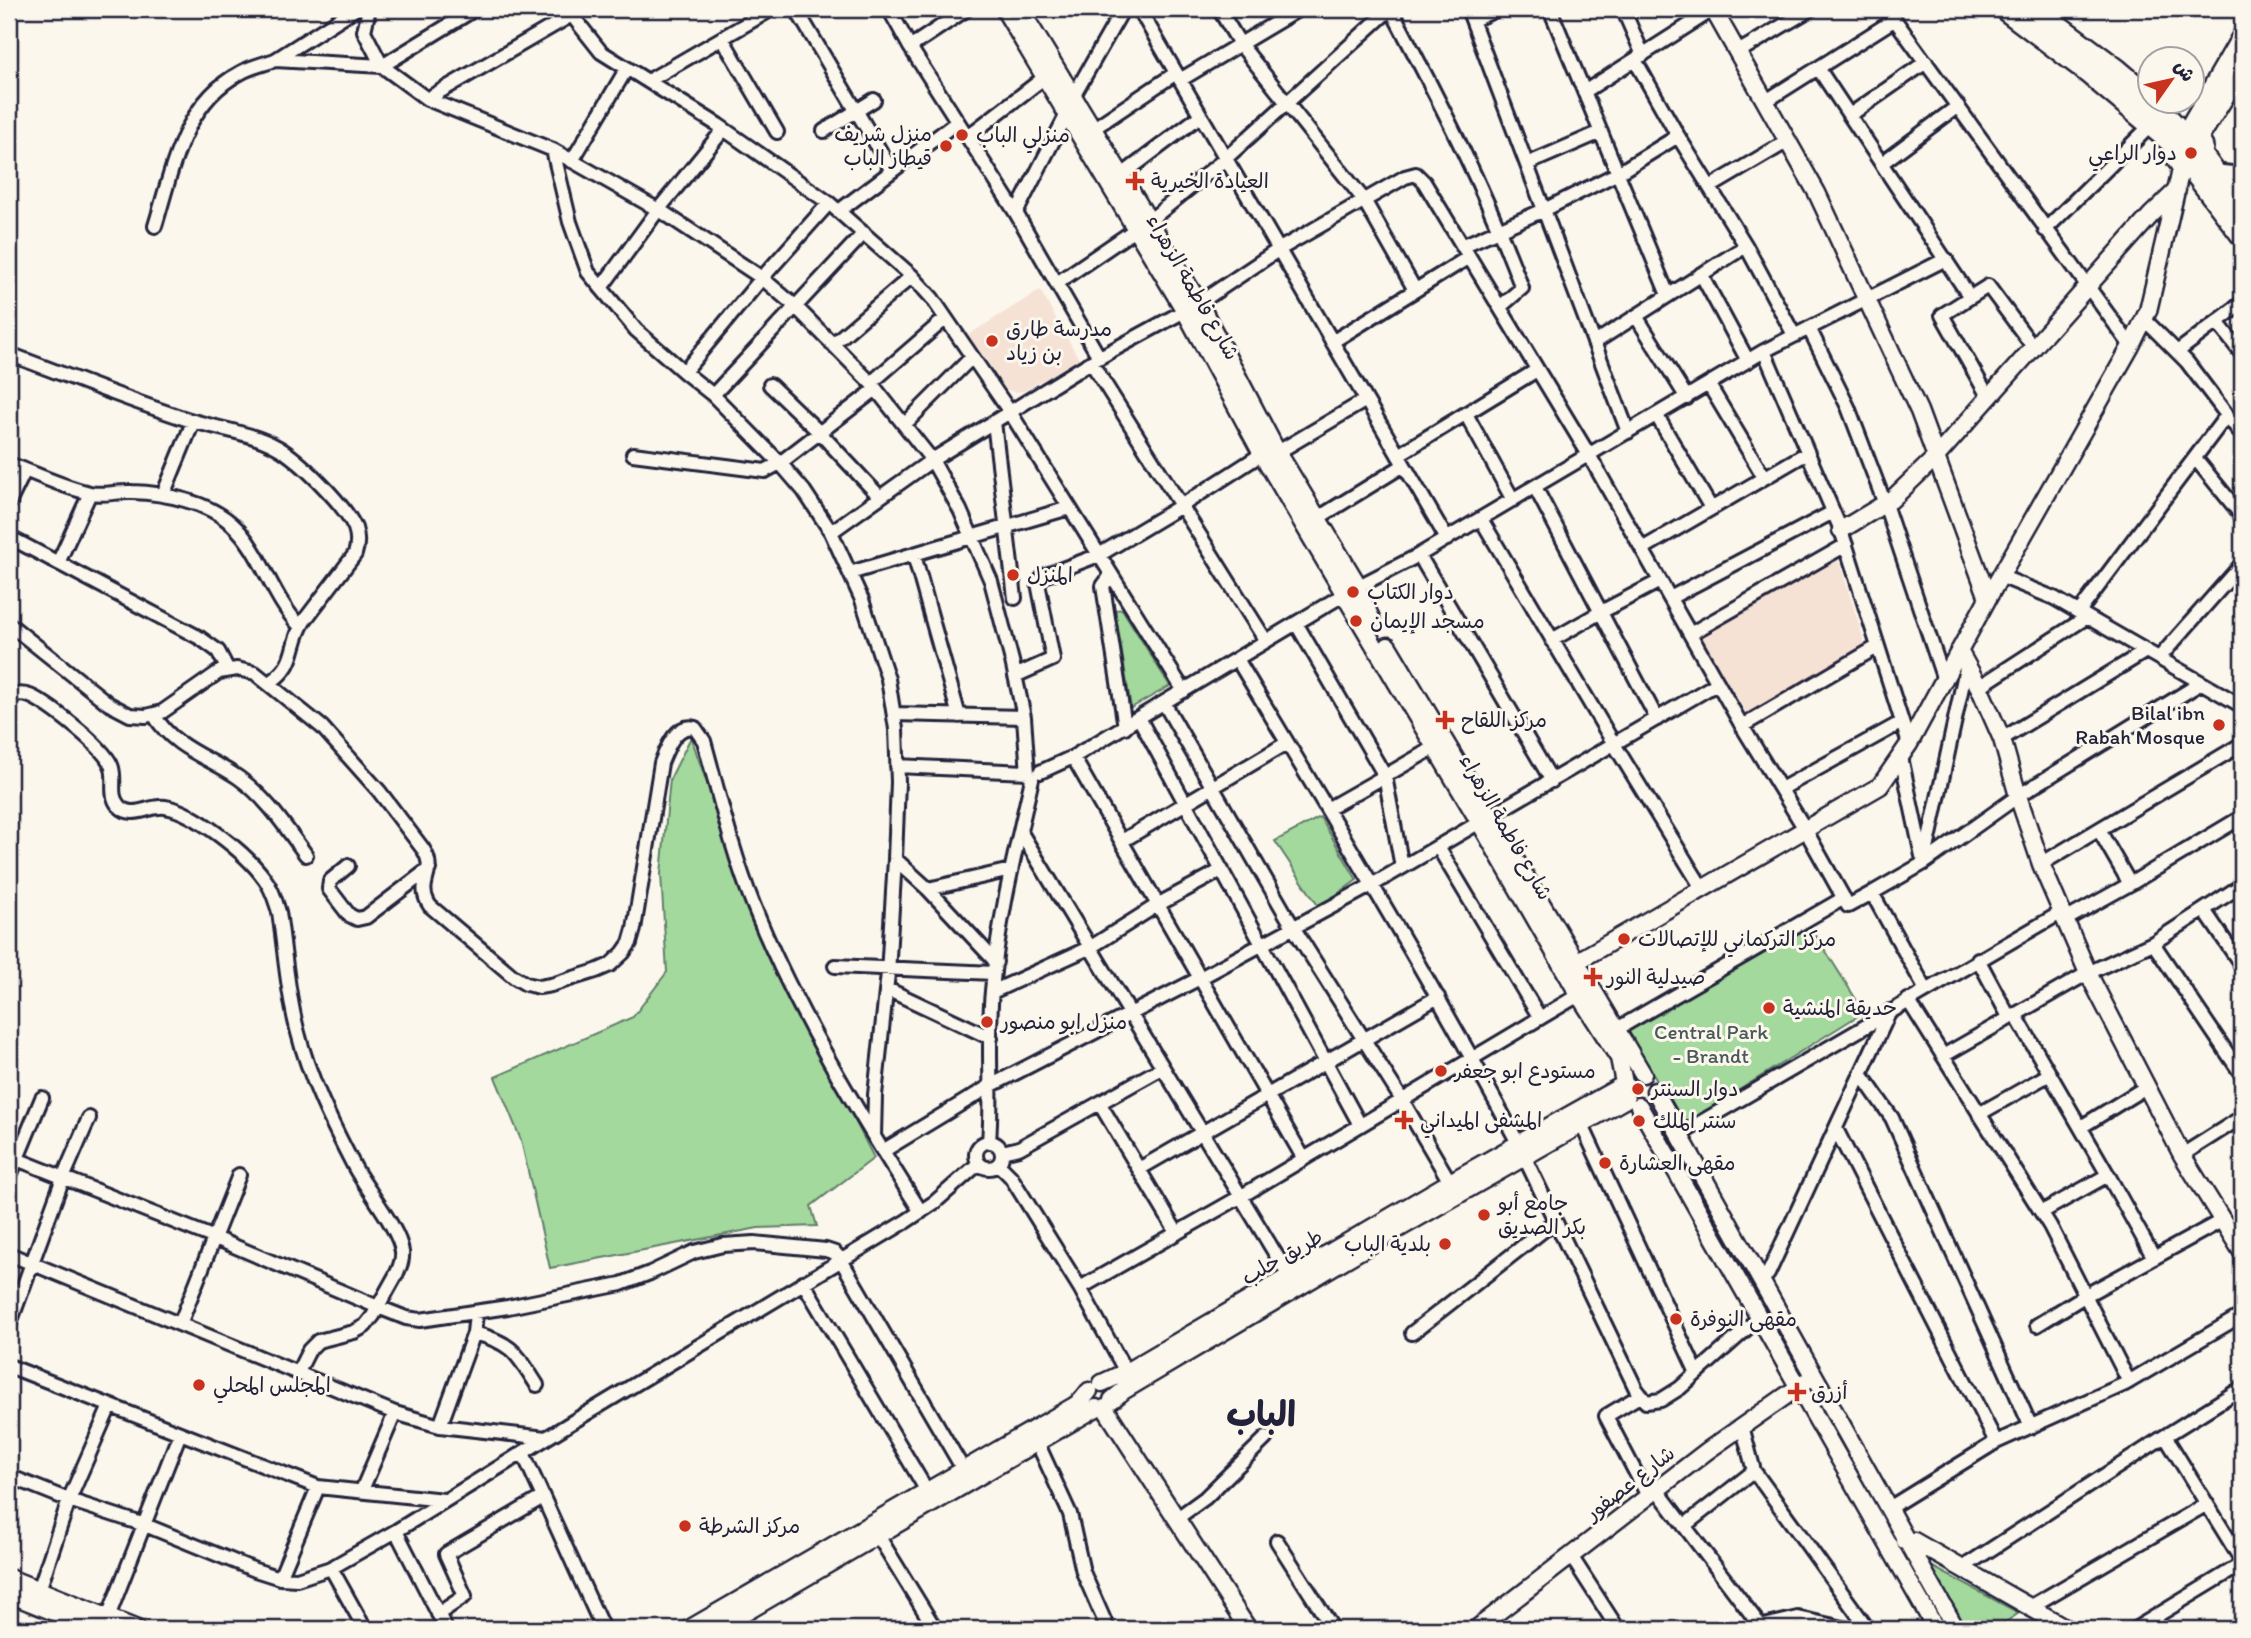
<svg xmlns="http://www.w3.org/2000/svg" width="2251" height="1638" font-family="Itim,'Playpen Sans Arabic',sans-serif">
  <rect width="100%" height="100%" fill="#fbf7ec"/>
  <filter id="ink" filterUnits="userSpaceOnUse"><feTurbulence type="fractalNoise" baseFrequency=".0143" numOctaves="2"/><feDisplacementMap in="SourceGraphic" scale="14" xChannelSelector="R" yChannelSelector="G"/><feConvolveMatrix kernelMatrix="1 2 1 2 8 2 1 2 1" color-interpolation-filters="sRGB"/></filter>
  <g filter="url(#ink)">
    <path fill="#f6e2d5" d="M1040 290 1079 359 1024 391 1015 392 1007 390 1003 385 968 335Z
      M1838 558 1866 647 1748 716 1701 636Z"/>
    <path fill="#a3d99c" stroke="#627e6c" stroke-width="2" d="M1122 609 1170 686 1131 708 1115 610Z
      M691 737 755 923 874 1158 811 1206 817 1226 758 1228 550 1268 521 1140 495 1077 633 1017 667 972 661 874 670 779Z
      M1320 817 1357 880 1319 907 1275 841Z
      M1808 923 1864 1012 1683 1125 1628 1032Z
      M1920 1560 2019 1613 1995 1629H1963Z"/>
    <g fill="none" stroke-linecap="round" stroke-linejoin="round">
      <g stroke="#22223b" stroke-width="18">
        <path id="street" d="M355 9 275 60 382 66 475 9
          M369 9 364 31 382 66 427 99 553 150 664 213 762 278 795 306 871 383 932 460 960 510 991 581 1012 661 1024 717 1028 774
          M567 9 601 52 718 125 829 203 912 276 932 298 1010 412 1184 691
          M796 9 892 171
          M889 9 910 47 1016 213 1099 357
          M1139 9 1447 539
          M1219 9 1240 44 1364 200 1415 290
          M1391 9C1439 100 1486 191 1522 288L1500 307
          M1468 9 1628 432
          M1550 9 1668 295
          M1623 9 1643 55
          M1887 9 2131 346
          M1473 20 1498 9
          M722 38 777 132
          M910 47 967 9
          M1738 52 1811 9
          M1635 60 1678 136 1746 246 1794 335
          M1818 68 1970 297
          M1180 80 1299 9
          M648 81 772 9
          M1584 92 1714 9
          M427 99 582 9
          M1766 101 1894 20
          M1850 115 1926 62
          M1094 128 1176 73
          M824 131 874 100
          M967 137 1045 77
          M553 150 570 222 588 272 636 330 684 372 713 395 780 463 804 491 831 532 862 600 888 679 896 729 898 782 895 859 888 973 875 1095 874 1136
          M572 161 627 68
          M1882 163 1958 106
          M1527 164 1601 132
          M2213 171 2242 174
          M1122 175 1200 116
          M1710 187 1788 141
          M839 211 957 122
          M1016 213 1067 114 1074 95 1123 9
          M1149 221 1225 159 1390 9
          M155 226C172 171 183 103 240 73 250 67 264 64 275 60
          M2045 230 2151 125
          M1462 246 1544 210 1618 173 1678 136
          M1701 274 1748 361
          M1057 283 1136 229
          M601 288 658 210 724 129
          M1636 316 1687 398
          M2144 319 2187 362 2242 435
          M2217 322 2242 354
          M1809 328 1848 407 1885 504 1944 680
          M1332 342 1469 257
          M1594 343 1746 246
          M833 344 912 276
          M1764 351 1841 530 1909 744
          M2177 352 2242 303
          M9 354C66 375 122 398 180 417 211 428 248 431 277 447 299 459 345 505 355 528 358 537 358 545 355 554L304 621C288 647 299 663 269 683
          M1091 362 1266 641
          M684 372 762 278 829 203
          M871 383 945 319
          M770 385 820 433 880 497
          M1709 385 1764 477
          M713 395 864 233
          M1989 398 1942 315 1988 286 2034 348
          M1466 414 1513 500
          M1657 416 1711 508
          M994 422 1015 598
          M905 424 972 357
          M1278 452 1366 400
          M633 454 765 471 780 463 876 389
          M1398 455 1537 370
          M2195 458 2242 516
          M9 464C35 473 62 487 90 493 104 496 118 491 132 492 165 493 208 502 232 524 262 551 271 597 300 626
          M1535 487 1657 719
          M163 495 193 422
          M9 503 25 470
          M1318 518 1404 465
          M1481 519 1614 744 1702 888
          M831 532 932 460 1091 362 1199 303 1278 250 1405 177 1416 174 1424 182 1589 455 1742 726 1805 829 1848 906 1872 893 1926 990
          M9 537 200 638 218 651 228 670
          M1642 549 1807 453
          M914 555 959 716
          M1419 555 1552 781
          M58 563 90 493
          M850 573 1069 508
          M2234 574 2242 585
          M1111 575 1103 586 1125 727
          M2000 576 2054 598 2242 706
          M1359 586 1419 555 1764 351 1946 259
          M1670 598 1833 512
          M2079 612 2227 415
          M1296 623 1385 776 1435 747
          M9 624 109 704 130 715 146 716 162 712 219 672 237 669 255 673 322 727 379 791 423 849C439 873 414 882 430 906L514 977 526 984 539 987 551 985 596 971 610 965 623 953 630 943 634 929 661 763C667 748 676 723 695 728L704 741C719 795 732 851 753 904 796 1012 859 1114 921 1212
          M1690 634 1846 545
          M1552 640 1601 612 1660 581
          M2159 658 2242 564
          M1237 659C1333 819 1430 978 1518 1143
          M1015 676 1053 659 1038 583 1044 576 1099 555 1181 506 1268 450
          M1979 687 2087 617
          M9 696C16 694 23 693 30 696 49 704 103 746 111 765 117 778 108 795 119 806 132 820 149 805 165 807 194 811 247 854 264 878 272 888 275 900 279 912 285 951 287 991 297 1029 309 1078 332 1124 355 1168 367 1190 400 1230 402 1252 403 1260 400 1266 397 1273L373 1316 365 1326 354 1332 318 1341 309 1350 298 1372
          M1164 703 1293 927 1402 1100 1450 1182
          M894 714 1024 717
          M154 715C174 749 209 757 239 778 267 798 286 828 306 855
          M1139 718 1360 1125
          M1742 726 1877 647
          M2002 739 2146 651
          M1073 757 1304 1159
          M1901 757 1922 856
          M897 766 1028 772
          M1040 772 1073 757 1343 595
          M1781 789 1902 722
          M1327 809 1385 776 1402 867
          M2099 830 2130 884 2242 817
          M1020 831 1290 1278
          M1122 841 1287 743
          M1438 847 1540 1018
          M895 859 928 889 996 962
          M1924 863 1967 664
          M2041 864 2242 744
          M348 866 330 881 329 889 349 915 357 919 366 917 429 869
          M928 889 1011 870
          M1872 893 1924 863 2018 796 2201 683
          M2204 910 2242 966
          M2065 920 2130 884
          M2153 943 2242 1075
          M1978 959 2009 1017
          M835 966 994 973
          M887 989 991 1038
          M992 992 1091 947 1159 904 1222 870
          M1908 1000 2050 1226 2129 1382
          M2015 1014 2108 1175 2042 1212
          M1617 1029 1844 898
          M1943 1056 2088 973 2153 943 2242 885
          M1861 1074 1892 1118 2031 1427
          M1100 1104 1177 1233
          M1979 1114 2050 1074
          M1581 1123 1697 1373
          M2081 1127 2146 1087
          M1836 1129 1996 1442
          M1679 1135 2062 912
          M976 1155a13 13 0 1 1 26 0a13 13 0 1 1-26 0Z
          M989 1142C993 1092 987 1041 992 991 998 920 1016 849 1032 779
          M883 1151 992 1085 1200 978 1372 885 1718 683
          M1002 1152 1019 1148 1162 1068
          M2182 1155 2242 1117
          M9 1156 215 1238 378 1307 406 1318 420 1320 508 1307 621 1284 650 1273 694 1252 723 1245 754 1243 826 1250 835 1253 841 1260 963 1469
          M1524 1156 1636 1389 1646 1402 1661 1400 1680 1388 1760 1317
          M999 1165 1011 1177 1080 1288 1126 1372
          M1139 1169 1438 997
          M2108 1175 2154 1258
          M9 1178 42 1098
          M9 1254 395 1413 440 1426 546 1438
          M1760 1281 1768 1274 1890 1011
          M803 1282 927 1491
          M1080 1288 1240 1197 1587 990
          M180 1324 239 1175
          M2037 1325 2086 1295 2223 1220
          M9 1326 63 1178 89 1118
          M474 1333C513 1343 517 1354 537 1385
          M1412 1333 1554 1222
          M9 1366 318 1487 444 1500
          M1641 1395 1606 1416 1648 1496
          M440 1426 474 1333 476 1313
          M1742 1426 1754 1471 1868 1629
          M2165 1436 2242 1561
          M1037 1442 1070 1514 1083 1572 1108 1629
          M523 1453 603 1629
          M9 1476 69 1500 145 1525 255 1570 280 1578 297 1579 331 1568 396 1531 569 1424 905 1222 935 1202 978 1164
          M362 1490 395 1413
          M1657 1490 1762 1628
          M1889 1508 1996 1442 2125 1384 2242 1315
          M1176 1519 1205 1498 1266 1438
          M1684 1526 1754 1471
          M396 1531 446 1629
          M877 1534 934 1627 931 1629
          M1277 1541 1333 1629
          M1571 1556 1618 1629
          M331 1568 365 1629
          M1962 1568 2165 1436 2242 1388
          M280 1578 318 1487
          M39 1590 69 1500 110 1406
          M2030 1607 2207 1504
          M438 1614 465 1596 446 1554 543 1497
          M108 1617 180 1433
          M1761 1629 1764 1626 1798 1618 1848 1629
          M2135 1629 2242 1564"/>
      </g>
      <g stroke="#22223b" stroke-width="21">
        <path id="secondary" d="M1004 9 1185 311 1262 454 1342 590
          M1020 9 1199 303 1274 446 1356 582
          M1713 9 1817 193 1919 411 1988 598
          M1841 530 1891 500 1936 457 2151 215 2177 190
          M1359 593 1371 618
          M1345 596 1480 823 1579 995 1619 1058 1624 1083
          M1388 646 1643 1074
          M1959 651 1979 687 2002 739 2018 796 2041 864 2088 973 2182 1155 2242 1252
          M1564 969 1880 786 1909 744 1988 598 2131 346 2148 311 2182 165
          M1655 1091 1956 1629
          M1639 1106 1936 1629
          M1102 1383 1126 1372 1450 1182 1623 1085
          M1112 1400 1123 1391 1356 1253 1626 1099
          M1105 1408 1248 1629
          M1904 1540 1914 1541 2068 1629
          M9 1578 137 1629
          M9 1594 97 1629
          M689 1629 1074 1406 1081 1401 1089 1391
          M717 1629 1096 1408
          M1476 1629 1707 1451 1807 1381"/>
      </g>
      <g stroke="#22223b" stroke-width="24">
        <path id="primary" d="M2185 136 2242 37
          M2197 140 2242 67"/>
      </g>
      <g stroke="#22223b" stroke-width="26">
        <path id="highway" d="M2005 9 2078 64 2175 145
          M2035 9 2117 70 2150 98
          M2152 102 2185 136
          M2185 136 2196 140 2202 147 2200 160 2190 166 2182 165 2174 154 2175 145Z
          M2202 156 2242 210
          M2190 166 2242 235"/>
      </g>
      <use href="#street" stroke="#fbf7ec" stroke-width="12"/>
      <use href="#secondary" stroke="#fbf7ec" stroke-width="16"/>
      <use href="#primary" stroke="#fbf7ec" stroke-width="19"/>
      <use href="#highway" stroke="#fbf7ec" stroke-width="21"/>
    </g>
  </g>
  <g fill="#c8321e" stroke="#fbf7ec" stroke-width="2.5">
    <circle cx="962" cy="135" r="7"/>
    <circle cx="946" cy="146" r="7"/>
    <circle cx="2191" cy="153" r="7"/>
    <path d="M1131.5 170.5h7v7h7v7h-7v7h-7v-7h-7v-7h7z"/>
    <circle cx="992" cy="341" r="7"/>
    <circle cx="1013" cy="575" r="7"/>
    <circle cx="1353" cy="592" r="7"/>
    <circle cx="1356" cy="621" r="7"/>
    <path d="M1441.5 709.5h7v7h7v7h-7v7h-7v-7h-7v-7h7z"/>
    <circle cx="2219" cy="725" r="7"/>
    <circle cx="1624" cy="939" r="7"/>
    <path d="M1589.5 966.5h7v7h7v7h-7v7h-7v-7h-7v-7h7z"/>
    <circle cx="1769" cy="1008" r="7"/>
    <circle cx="987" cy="1022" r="7"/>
    <circle cx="1441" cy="1071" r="7"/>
    <circle cx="1638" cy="1089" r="7"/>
    <path d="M1400.5 1109.5h7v7h7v7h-7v7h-7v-7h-7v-7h7z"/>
    <circle cx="1639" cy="1121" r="7"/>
    <circle cx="1605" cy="1163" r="7"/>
    <circle cx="1484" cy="1215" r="7"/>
    <circle cx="1445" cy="1244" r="7"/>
    <circle cx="1676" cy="1319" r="7"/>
    <circle cx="199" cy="1385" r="7"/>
    <path d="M1793.5 1381.5h7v7h7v7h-7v7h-7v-7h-7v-7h7z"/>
    <circle cx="685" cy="1526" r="7"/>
  </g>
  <g text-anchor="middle" stroke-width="6" stroke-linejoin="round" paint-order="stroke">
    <g font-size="21" fill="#22223b" stroke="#fbf7ec" text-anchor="start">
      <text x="932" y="141" text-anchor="end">منزل شريف<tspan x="932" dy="24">قيطاز الباب</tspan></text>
      <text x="976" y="142">منزلي الباب</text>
      <text x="2177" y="160" text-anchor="end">دوار الراعي</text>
      <text x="1151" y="188">العيادة الخيرية</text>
      <text x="1006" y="336">مدرسة طارق<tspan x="1006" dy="24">بن زياد</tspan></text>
      <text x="1027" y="582">المنزل</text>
      <text x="1367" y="599">دوار الكتاب</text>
      <text x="1370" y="628">مسجد الإيمان</text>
      <text x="2205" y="720" text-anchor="end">Bilal ibn<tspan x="2205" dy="24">Rabah Mosque</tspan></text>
      <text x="1461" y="727">مركز اللقاح</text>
      <text x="1638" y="946">مركز التركماني للإتصالات</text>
      <text x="1607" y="984">صيدلية النور</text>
      <text x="1783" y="1015">حديقة المنشية</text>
      <text x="1001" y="1029">منزل ابو منصور</text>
      <text x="1455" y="1078">مستودع ابو جعفر</text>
      <text x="1652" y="1096">دوار السنتر</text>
      <text x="1420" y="1127">المشفى الميداني</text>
      <text x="1653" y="1128">سنتر الملك</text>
      <text x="1619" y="1170">مقهى العشارة</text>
      <text x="1498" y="1210">جامع أبو<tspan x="1498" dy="24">بكر الصديق</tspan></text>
      <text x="1431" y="1251" text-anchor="end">بلدية الباب</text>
      <text x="1690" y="1326">مقهى النوفرة</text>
      <text x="213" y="1392">المجلس المحلي</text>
      <text x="1811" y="1399">أزرق</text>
      <text x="699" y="1533">مركز الشرطة</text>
    </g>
    <g font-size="21" fill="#22223b" stroke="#fbf7ec">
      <text transform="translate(1193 287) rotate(60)" y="7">شارع فاطمة الزهراء</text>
      <text transform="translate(1506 827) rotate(60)" y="7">شارع فاطمة الزهراء</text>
      <text transform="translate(1282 1257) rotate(-30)" y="7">طريق حلب</text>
      <text transform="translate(1630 1483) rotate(-38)" y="7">شارع عصفور</text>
    </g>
    <g font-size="21" fill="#495958" stroke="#fbf7ec">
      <text x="1711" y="1039">Central Park<tspan x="1711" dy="24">- Brandt</tspan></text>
    </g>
    <g font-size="35" font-weight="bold" fill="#22223b" stroke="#fbf7ec">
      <text x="1261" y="1426">الباب</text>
    </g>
  </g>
  <rect width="2251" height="1638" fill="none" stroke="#fbf7ec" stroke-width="35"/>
  <rect x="18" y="18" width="2216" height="1603" fill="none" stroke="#22223b" stroke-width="2.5" filter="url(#ink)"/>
  <g transform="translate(2171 80) rotate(56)"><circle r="33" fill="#fbf7ec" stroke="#a4a2a5" stroke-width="2"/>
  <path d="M0-5L12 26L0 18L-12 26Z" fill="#c8321e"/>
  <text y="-10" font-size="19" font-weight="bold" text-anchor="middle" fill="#22223b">ش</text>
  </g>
</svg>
